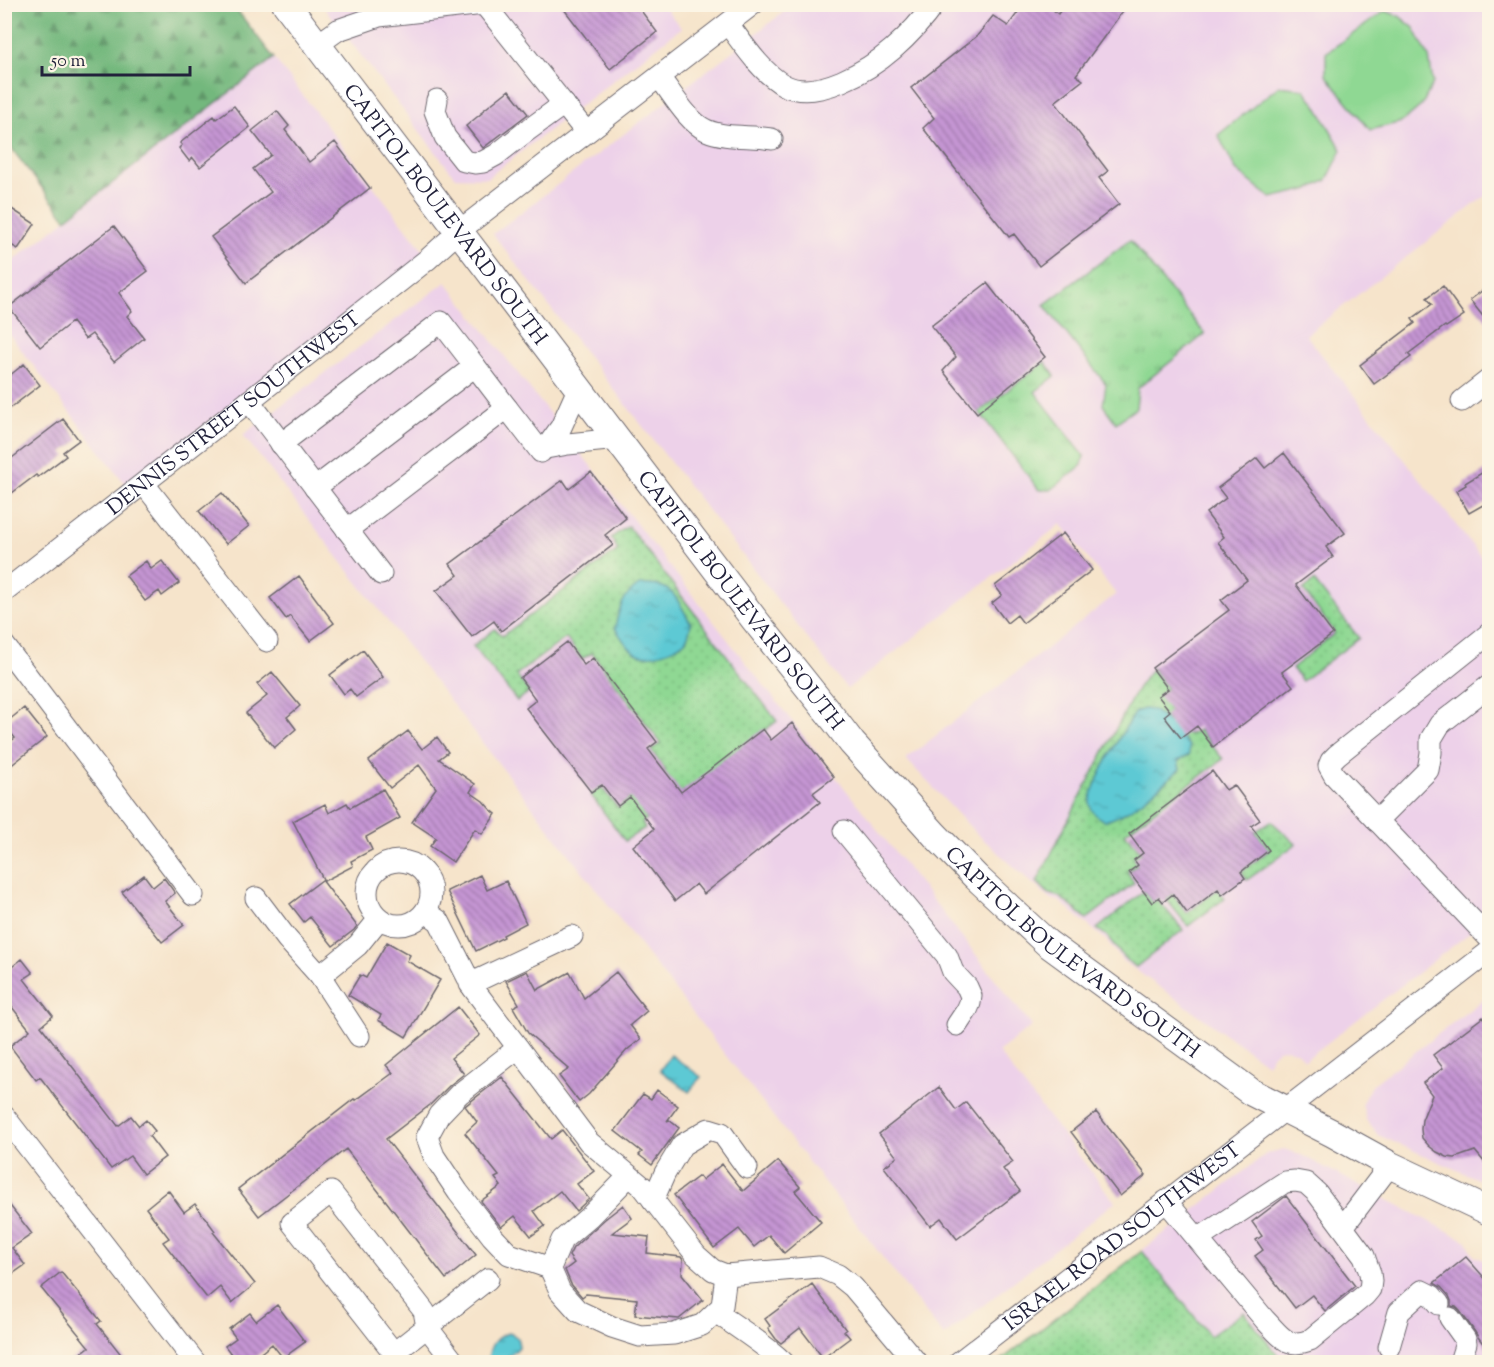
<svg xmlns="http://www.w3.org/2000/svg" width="1494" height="1367" font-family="'Sorts Mill Goudy',serif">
  <defs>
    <pattern id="grass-dots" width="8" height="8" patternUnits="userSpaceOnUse" patternTransform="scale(1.5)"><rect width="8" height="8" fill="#8fd893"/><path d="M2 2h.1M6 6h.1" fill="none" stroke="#7bb980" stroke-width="1.8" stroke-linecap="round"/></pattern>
    <pattern id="forest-firs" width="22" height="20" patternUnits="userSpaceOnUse" patternTransform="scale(1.5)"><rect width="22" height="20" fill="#73b87d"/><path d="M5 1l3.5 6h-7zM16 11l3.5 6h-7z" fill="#5e9568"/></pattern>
    <pattern id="park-tufts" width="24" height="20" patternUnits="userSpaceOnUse" patternTransform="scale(1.5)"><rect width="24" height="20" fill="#8fd893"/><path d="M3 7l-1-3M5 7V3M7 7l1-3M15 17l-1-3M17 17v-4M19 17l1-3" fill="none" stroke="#7bb980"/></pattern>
    <pattern id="water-ripples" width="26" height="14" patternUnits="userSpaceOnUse" patternTransform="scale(1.5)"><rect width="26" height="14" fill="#5dc9d4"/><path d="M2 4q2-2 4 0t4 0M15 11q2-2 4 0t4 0" fill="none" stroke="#51acb7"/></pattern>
    <pattern id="building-back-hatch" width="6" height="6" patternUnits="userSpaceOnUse" patternTransform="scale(1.5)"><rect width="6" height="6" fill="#c595d3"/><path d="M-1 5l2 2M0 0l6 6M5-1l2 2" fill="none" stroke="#a079ac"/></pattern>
  </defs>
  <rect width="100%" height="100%" fill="#fcf5e5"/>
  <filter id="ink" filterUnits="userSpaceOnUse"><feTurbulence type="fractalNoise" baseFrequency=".0167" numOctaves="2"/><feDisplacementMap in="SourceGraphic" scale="12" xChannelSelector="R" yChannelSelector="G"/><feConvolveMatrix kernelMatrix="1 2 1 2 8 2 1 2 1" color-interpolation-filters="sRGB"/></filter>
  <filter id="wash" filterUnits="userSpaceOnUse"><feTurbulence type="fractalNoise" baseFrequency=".008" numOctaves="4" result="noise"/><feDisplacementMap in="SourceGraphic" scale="24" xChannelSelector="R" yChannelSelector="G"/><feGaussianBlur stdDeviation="1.35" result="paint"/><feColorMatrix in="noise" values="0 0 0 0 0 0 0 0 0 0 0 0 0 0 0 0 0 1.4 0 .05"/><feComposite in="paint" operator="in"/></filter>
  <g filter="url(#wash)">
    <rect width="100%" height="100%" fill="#f6e4cb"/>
    <path fill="#edd1e9" d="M322 5H663L681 28 487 178 455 177Z
      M793 5H1489V193L1306 335 1486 563 1489 560V918L1305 1060 1298 1053 1287 1048 1278 1050 1271 1056 1267 1064 1122 960 1106 940 1059 901 1050 899 975 832 906 759 1116 594 1061 524 847 689 493 234Z
      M274 58 426 254 127 486 5 329V267Z
      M446 282 1032 1026 998 1052 1115 1202 944 1336 243 435Z
      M1489 995V1184L1378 1135 1366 1120 1362 1103 1371 1086Z
      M1284 1149 1301 1155 1467 1241 1474 1256 1489 1262V1362H999L1266 1154Z"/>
    <path fill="url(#grass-dots)" stroke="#587d67" stroke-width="1.5" d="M628 526 777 721 642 823 645 828 625 841 591 795 601 787 618 808 666 770 651 750 661 743 592 653 582 659 566 638 516 675 529 692 517 701 473 646 495 629 502 636 618 550 611 538Z
      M1314 581 1359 638 1302 681 1292 668 1335 633 1303 590Z
      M1152 668 1167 688 1158 695 1189 735 1199 730 1223 759 1125 833 1141 852 1133 858 1138 865 1127 871 1134 883 1087 919 1060 897 1049 894 1037 882 1065 826 1137 689Z
      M1271 821 1296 844 1247 880 1241 872 1269 850 1255 832Z
      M1148 888 1183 930 1136 967 1123 957 1107 936 1097 929Z
      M1218 889 1225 898 1188 926 1166 899 1173 894 1187 913Z
      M1142 1251 1210 1336 1244 1312 1283 1362H999Z"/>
    <path fill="url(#forest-firs)" stroke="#4a6d5c" stroke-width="1.5" d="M5 4 233 5 274 58 66 219 5 140Z"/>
    <path fill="url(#park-tufts)" stroke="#587d67" stroke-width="1.5" d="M1130 240 1205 334 1138 388 1136 408 1116 423 1103 405 1106 384 1044 305Z
      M1045 362 1055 376 1035 392 1084 456 1082 465 1051 490H1039L979 412Z"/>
    <path fill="#8fd893" stroke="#587d67" stroke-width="1.5" d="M1385 11 1399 16 1414 28 1429 57 1433 83 1422 105 1402 122 1370 130 1326 75V53Z
      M1279 86 1304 89 1316 105 1342 150 1327 180 1310 189 1271 198 1236 170 1218 135Z"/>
    <path fill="url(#water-ripples)" stroke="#407688" stroke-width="1.5" d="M639 585C675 583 674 596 691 623 690 629 689 636 685 641 677 649 652 658 641 655 629 652 621 637 615 628 619 608 622 597 639 585Z
      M1144 709 1153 710 1170 723 1189 746V755L1178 761 1180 769C1161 785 1128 817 1104 821 1097 817 1091 812 1090 804 1089 787 1125 728 1135 712Z
      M671 1055 701 1077 689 1092 660 1070Z
      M508 1333C517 1335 518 1338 519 1347 515 1352 499 1364 492 1362 490 1362 489 1360 488 1359 490 1345 494 1338 508 1333Z"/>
    <g id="blocks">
      <path fill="url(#building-back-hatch)" d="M560 4H636L657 32 610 69Z
        M1024 4H1046L1058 14 1065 4H1128L1076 75 1083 80 1055 102 1108 171 1099 178 1119 204 1039 266 1014 234 1009 237 923 128 934 118 911 88 977 36 993 16 1008 26Z
        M509 90 528 114 483 148 466 126 482 113 481 112Z
        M234 106 250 127 200 167 193 158 189 161 179 148 182 145 180 143 214 116 216 119Z
        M277 111 289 126 285 130 309 162 335 142 370 188 246 283 211 237 271 192 253 169 271 155 252 131Z
        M4 204 35 224 18 249 4 241Z
        M114 226 148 271 119 293 132 311 127 316 144 338 114 362 92 334 85 339 72 322 40 347 9 307Z
        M987 283 1045 357 977 413 943 371 956 357 931 326Z
        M1490 285V325L1470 300Z
        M1443 286 1464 315 1446 327 1445 326 1408 354 1411 357 1374 384 1360 365 1415 323 1412 319 1432 304 1427 298Z
        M24 364 40 385 4 413V380Z
        M63 419 79 440 63 452 66 456 38 477 36 475 4 499V464Z
        M1284 453 1345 533 1326 547 1333 557 1296 585 1333 634 1282 672 1293 686 1213 747 1197 726 1181 738 1164 716 1170 711 1158 696 1168 689 1152 668 1229 610 1221 600 1247 580 1218 542 1224 537 1206 513 1226 498 1218 488 1257 458 1265 468Z
        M1490 468V501L1469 513 1456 491 1466 485 1465 483Z
        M591 472 626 518 605 535 613 545 501 631 494 621 472 637 436 591 458 575 450 564 563 480 569 489Z
        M222 493 249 526 226 544 199 511Z
        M1063 533 1092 570 1023 623 1017 615 1007 623 992 603 1002 595 995 586Z
        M146 561 151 569 162 561 179 583 162 596 159 591 145 601 126 576Z
        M299 576 334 623 310 641 290 616 286 619 270 598Z
        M567 642 584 665 593 658 657 742 648 749 681 792 763 729 771 740 792 723 834 777 813 793 820 802 704 894 696 884 675 901 633 846 654 829 630 797 618 806 602 785 591 792 526 708 536 700 520 678Z
        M363 650 383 677 356 697 350 689 344 694 330 675Z
        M272 672 300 706 287 717 296 729 274 748 246 713 267 696 257 684Z
        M24 708 47 737 4 771V746L15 738 4 724Z
        M408 731 422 749 437 737 448 752 439 759 475 784 470 792 483 801 490 809 496 814 482 834 475 829 453 862 430 846 436 838 412 822 436 788 419 765 390 788 369 761Z
        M1212 771 1226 790 1234 785 1260 820 1251 826 1269 850 1241 872 1245 878 1222 895 1218 889 1187 913 1173 894 1163 902 1159 897 1152 903 1129 872 1138 865 1134 860 1143 853 1129 834Z
        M383 789 400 818 366 837 372 850 351 861 353 866 324 881 293 821 325 804 329 813 347 803 350 808Z
        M144 875 153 887 164 878 175 893 165 901 184 925 162 942 122 892Z
        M480 875 487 890 506 881 526 923 503 935 504 937 476 951 447 891Z
        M322 880 357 926 354 930 333 946 310 917 304 922 290 904Z
        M387 942 410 955 407 961 440 980 406 1037 378 1020 381 1015 348 995 360 975 366 978Z
        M22 959 33 973 24 979 53 1016 41 1026 78 1074 118 1126 131 1116 139 1126 146 1120 155 1131 149 1136 165 1157 143 1174 130 1156 111 1169 40 1077 36 1080 10 1046 30 1030 4 997V973Z
        M527 971 537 990 570 972 584 998 616 972 647 1011 630 1025 641 1039 627 1050 589 1094 579 1102 559 1076 569 1069 528 1033 513 1007 519 1004 506 981Z
        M458 1007 480 1035 451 1058 464 1074 450 1085 430 1105 386 1139 476 1255 446 1279 346 1149 259 1216 238 1189 354 1099 356 1100 393 1073 386 1065Z
        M1483 1017 1490 1025V1169L1475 1151 1455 1158 1447 1157 1437 1152 1429 1146 1422 1138 1421 1129 1422 1120 1432 1095 1423 1083 1443 1068 1433 1055Z
        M502 1077 551 1139 562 1130 594 1171 577 1184 589 1199 576 1211 560 1191 534 1211 545 1226 531 1236 515 1216 501 1227 481 1201 501 1186 495 1178 499 1176 465 1133 477 1122 465 1106Z
        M939 1087 956 1110 966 1102 1013 1162 1003 1169 1020 1191 957 1239 941 1218 930 1226 884 1167 897 1157 879 1134Z
        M657 1090 678 1106 667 1121 669 1120 679 1128 652 1165 639 1155 642 1152 615 1131 643 1094 651 1099Z
        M1096 1112 1146 1175 1120 1196 1071 1132Z
        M778 1161 800 1187 795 1191 821 1222 784 1253 769 1235 754 1247 739 1229 714 1248 674 1195 699 1176 702 1180 722 1164 743 1191Z
        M168 1190 184 1212 195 1204 215 1231 213 1232 255 1284 232 1303 220 1287 207 1298 163 1242 169 1238 146 1208Z
        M1286 1196 1355 1286 1325 1311 1312 1295 1295 1308 1255 1256 1263 1250 1256 1240 1262 1236 1252 1222Z
        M4 1198 32 1234 12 1248 25 1265 4 1280Z
        M623 1205 632 1218 612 1233 649 1237 647 1253 681 1257 683 1260 682 1274 703 1300 679 1319 635 1315 637 1299 586 1294 582 1297 571 1284 565 1270 574 1263 569 1256 573 1248 605 1219Z
        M1466 1257 1490 1284V1352L1478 1337 1475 1332 1460 1311 1456 1307 1451 1306V1301L1449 1296 1441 1287 1434 1283Z
        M61 1272 101 1321 97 1324 127 1362H69L89 1347 41 1288Z
        M812 1284 846 1330 844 1331 850 1338 823 1358 800 1328 781 1343 776 1339 768 1328 770 1326 765 1319Z
        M277 1305 305 1342 283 1358 272 1344 252 1360 250 1356 241 1362H237L225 1346 236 1338 229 1329 250 1313 256 1321Z"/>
    </g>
  </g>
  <g filter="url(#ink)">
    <use href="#blocks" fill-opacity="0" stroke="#6c666d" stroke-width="1.5"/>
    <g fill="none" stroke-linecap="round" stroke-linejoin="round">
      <g stroke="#6c666d" stroke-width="23">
        <g id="minor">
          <path d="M728 24C743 44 762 73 784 85 816 102 869 70 893 49 908 36 922 21 934 4"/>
          <path d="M317 45 338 30 379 16 484 4 586 132"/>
          <path d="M659 77C672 93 687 121 706 130 726 139 751 135 772 139"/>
          <path d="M437 100 435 111 445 137 464 161 475 163 483 162 496 155 524 133 564 104"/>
          <path d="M475 366 507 408"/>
          <path d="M579 387 561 427 546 448 568 444 618 439"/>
          <path d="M249 401 381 574"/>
          <path d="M1462 401 1490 379"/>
          <path d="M281 444 441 322 475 366 315 488"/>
          <path d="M144 484 267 641"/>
          <path d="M347 530 507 408 541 452"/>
          <path id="s1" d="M4 592 249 401 428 259 459 231 753 4"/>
          <path d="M1490 633 1337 755 1331 761 1329 766 1334 775 1490 939"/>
          <path d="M4 645 193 895"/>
          <path d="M1377 821 1428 770 1431 753V739L1440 724 1490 685"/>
          <path d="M844 831 947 956 953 972 967 987 971 996 970 1003 967 1010 957 1025"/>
          <circle cx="399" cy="893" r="32"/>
          <path d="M256 898 287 939 320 976 358 945 379 919"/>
          <path d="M426 912 439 921 473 988 589 1142 643 1187 696 1255 713 1270 726 1275 819 1267 838 1275 853 1287 916 1362"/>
          <path d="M320 976 359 1036"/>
          <path d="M470 984 572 936"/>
          <path d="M518 1048 459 1094 439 1115 427 1137 434 1156 458 1192 492 1236 509 1254 550 1268"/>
          <path d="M4 1116 195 1362"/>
          <path d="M629 1176 590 1216 562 1240 550 1268 560 1291 578 1311 612 1327 640 1336 674 1334 702 1325 722 1306 726 1275"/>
          <path d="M653 1200 665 1173 682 1145 709 1129 722 1133 747 1168"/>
          <path d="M1166 1201 1265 1320C1281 1336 1286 1349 1310 1340L1365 1295 1370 1289 1371 1281 1370 1273 1364 1256 1317 1193 1306 1183 1295 1181 1285 1182 1198 1239"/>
          <path d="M1343 1227 1390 1165"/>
          <path d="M716 1312C739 1329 763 1343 783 1362"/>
          <path d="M1450 1318 1465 1339 1466 1343 1460 1362"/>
          <path d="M1389 1347 1399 1312 1422 1291 1432 1296 1439 1304"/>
          <path d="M454 1362 427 1327 424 1311 331 1192 292 1223 394 1353 488 1279"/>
          <path id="s2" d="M959 1362 1490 951"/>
        </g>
      </g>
      <g stroke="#6c666d" stroke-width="29">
        <g id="major">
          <path id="s3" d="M286 4 754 619 836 722 852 743 935 835 976 877 1047 943 1251 1092 1332 1133 1390 1165 1490 1212"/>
        </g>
      </g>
      <use href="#minor" stroke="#fff" stroke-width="21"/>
      <use href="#major" stroke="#fff" stroke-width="27"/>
    </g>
  </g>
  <g text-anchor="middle" stroke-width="4.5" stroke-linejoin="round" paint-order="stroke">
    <g font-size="21" fill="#22223b" stroke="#fcf5e5">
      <text dy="7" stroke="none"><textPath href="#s3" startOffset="264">CAPITOL BOULEVARD SOUTH</textPath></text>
      <text dy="7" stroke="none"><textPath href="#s1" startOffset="291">DENNIS STREET SOUTHWEST</textPath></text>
      <text dy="7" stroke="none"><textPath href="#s3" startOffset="750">CAPITOL BOULEVARD SOUTH</textPath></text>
      <text dy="7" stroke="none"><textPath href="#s3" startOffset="1236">CAPITOL BOULEVARD SOUTH</textPath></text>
      <text dy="7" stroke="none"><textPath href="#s2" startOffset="206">ISRAEL ROAD SOUTHWEST</textPath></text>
    </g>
  </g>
  <rect width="1494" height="1367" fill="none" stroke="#fcf5e5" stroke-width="24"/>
  <path d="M42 66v9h148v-9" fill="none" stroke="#22223b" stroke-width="3"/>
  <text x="51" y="66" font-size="18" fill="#22223b" stroke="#fcf5e5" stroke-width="4.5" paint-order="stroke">50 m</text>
</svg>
